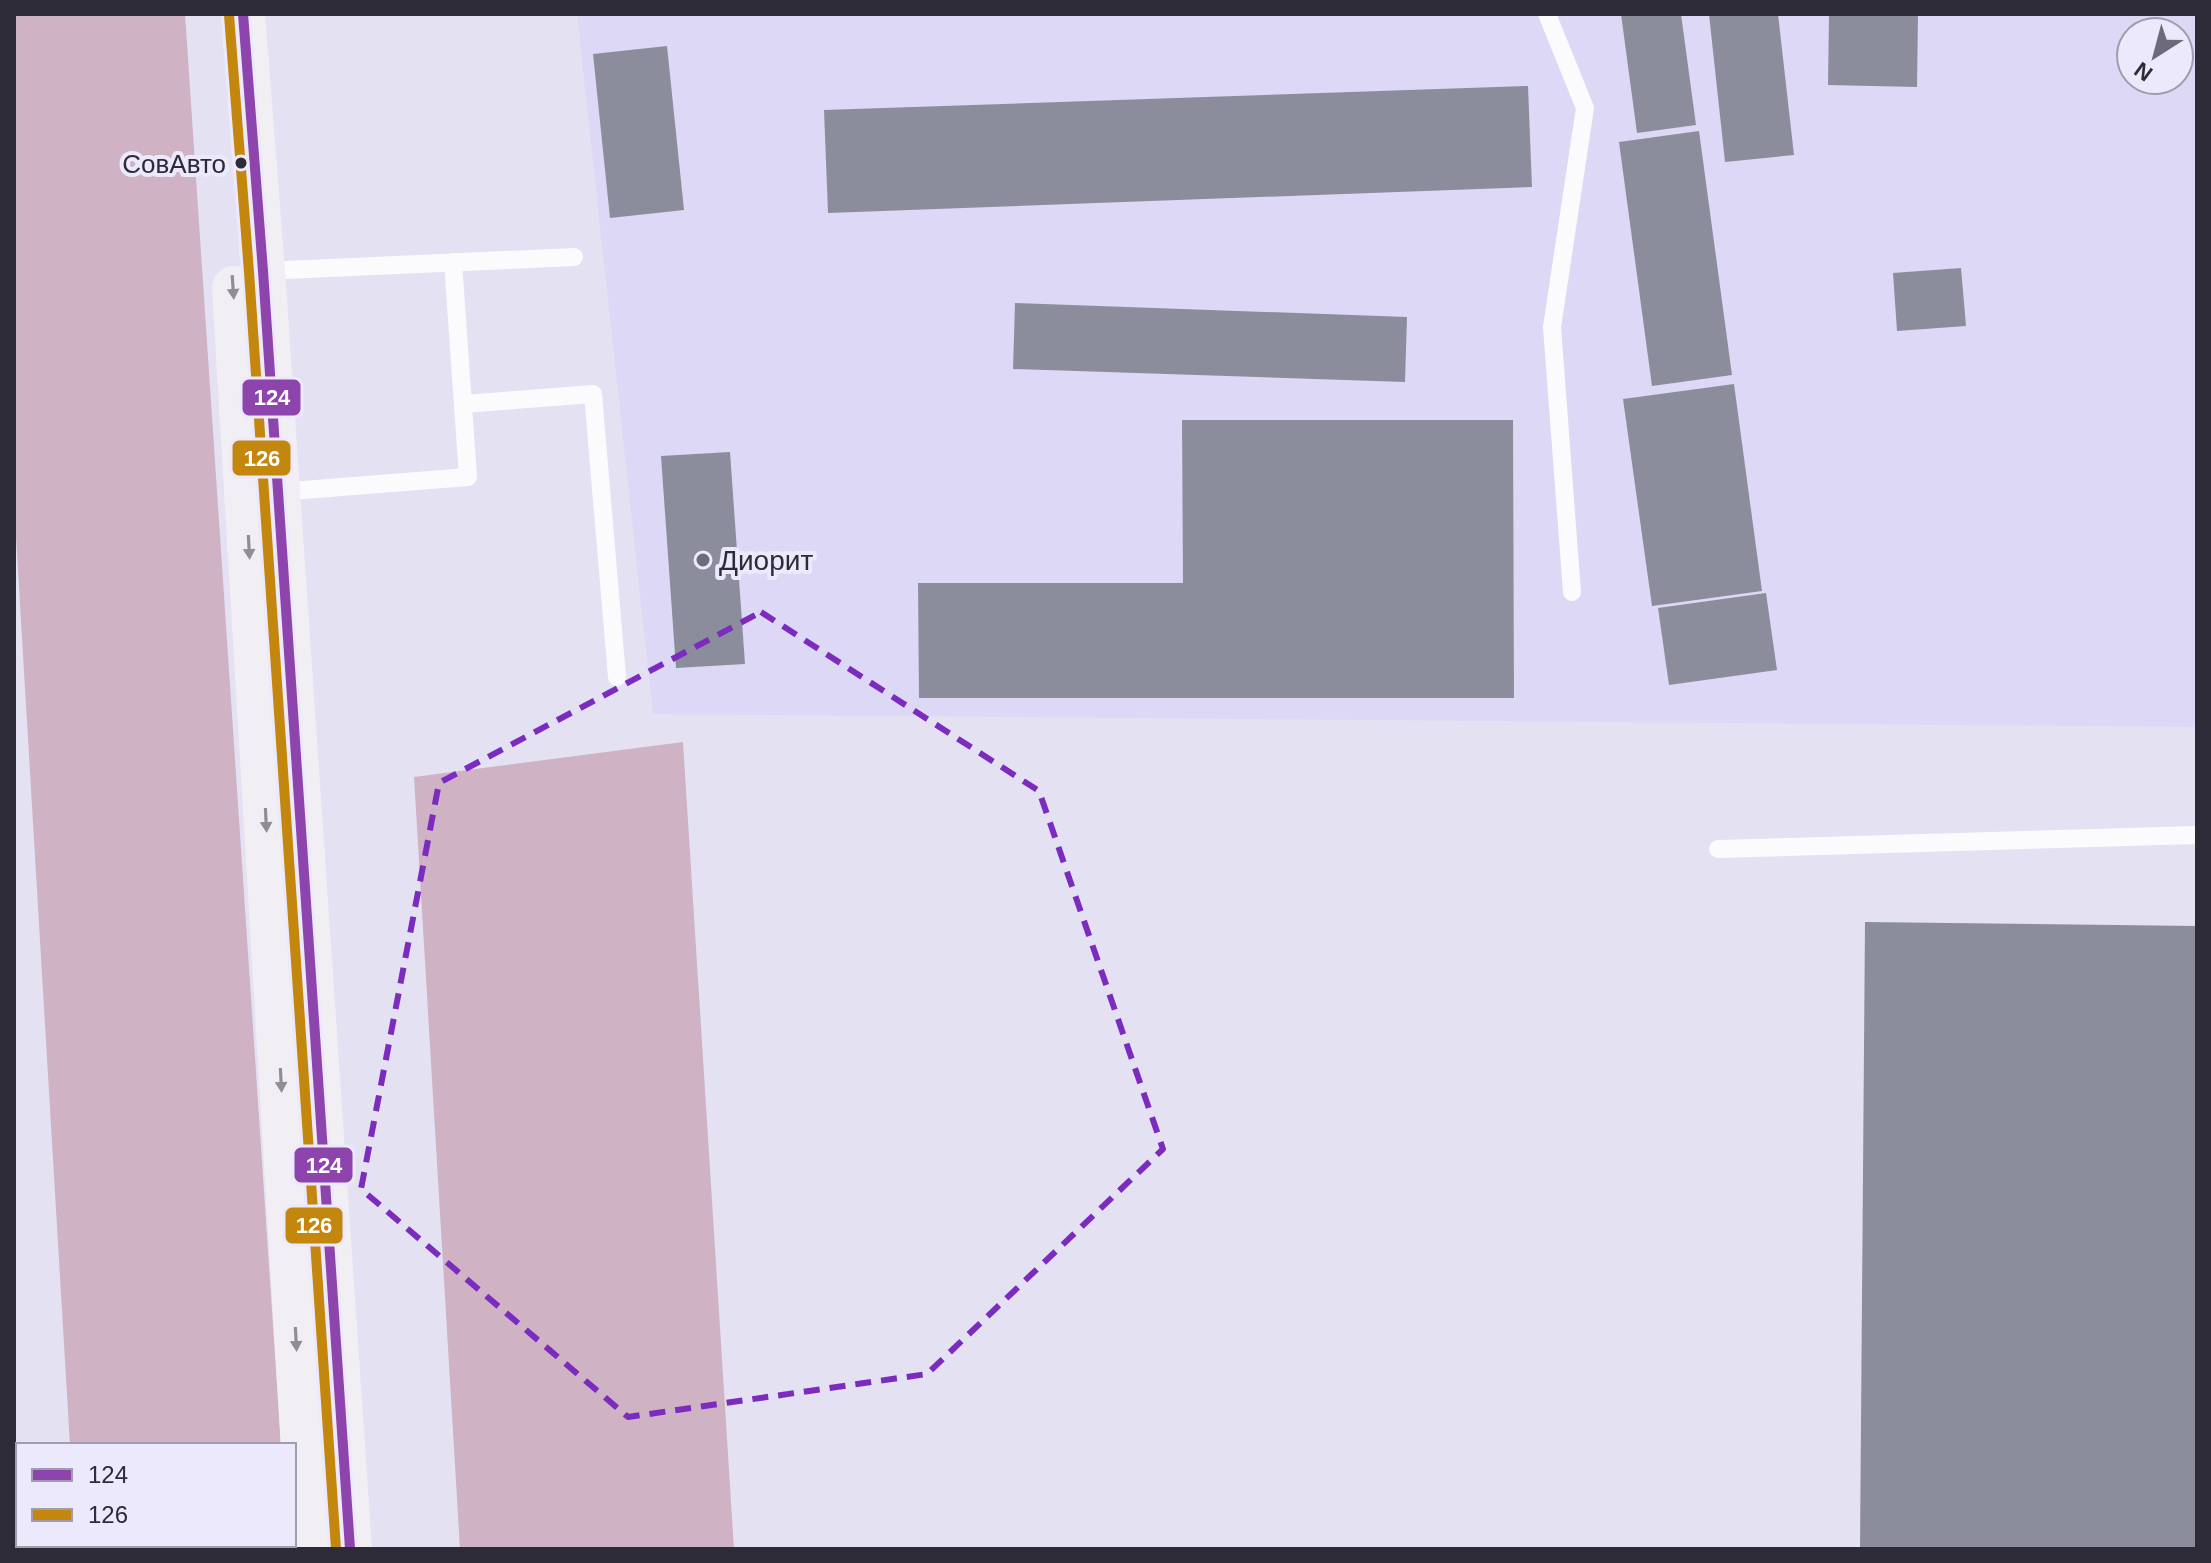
<svg xmlns="http://www.w3.org/2000/svg" width="2211" height="1563" font-family="Arial,sans-serif">
  <rect width="100%" height="100%" fill="#e4e1f3"/>
  <path fill="#ddd8f5" fill-rule="evenodd" d="M577 14H2197V727L653 714ZM2131 32H2179V80H2131Z"/>
  <path fill="#cfb2c4" d="M14 14H185L281 1445H70L14 503Z
    M683 742 734 1549H460L414 777Z
    M76 1545H287L288 1549H76Z"/>
  <path fill="#8b8d9c" d="M1621 14H1681L1696 125 1637 133Z
    M1709 14H1778L1794 155 1725 162Z
    M1829 14H1918L1917 87 1828 85Z
    M667 46 684 210 610 218 593 54Z
    M1528 86 1532 187 828 213 824 110Z
    M1699 131 1732 375 1652 386 1619 142Z
    M1961 268 1966 326 1897 331 1893 273Z
    M1015 303 1407 317 1405 382 1013 369Z
    M1734 384 1762 591 1652 606 1623 399Z
    M1182 420H1513L1514 698H919L918 583H1183Z
    M730 452 745 664 676 668 661 456Z
    M1766 593 1777 670 1669 685 1658 608Z
    M1865 922 2197 926V1549H1860Z"/>
  <g fill="none" stroke-linecap="round" stroke-linejoin="round">
    <path stroke="#fbfafd" stroke-width="18" d="M1547 14 1585 108 1552 327 1572 592
      M263 271 574 257
      M464 404 593 394 617 677
      M278 492 468 477 453 262
      M1718 849 2197 835"/>
    <path stroke="#f2eff4" stroke-width="44" d="M243 14 263 271 350 1549
      M234 288 309 1549"/>
    <g stroke="#ece9fd" stroke-width="16">
      <path id="bus-1" d="M243 14 263 271 350 1549"/>
    </g>
    <g stroke="#ece9fd" stroke-width="16">
      <path id="bus-2" d="M229 15 249 272 336 1549"/>
    </g>
    <use href="#bus-1" stroke="#8e44ad" stroke-width="10"/>
    <use href="#bus-2" stroke="#c4870e" stroke-width="10"/>
  </g>
  <defs><path id="oneway-solid" d="M-6-.8H1V-3.2L6.5 0L1 3.2V.8H-6Z" transform="scale(2)"/></defs>
  <g fill="#908d96">
    <use href="#oneway-solid" transform="translate(233 287) rotate(86)"/>
    <use href="#oneway-solid" transform="translate(249 547) rotate(87)"/>
    <use href="#oneway-solid" transform="translate(266 820) rotate(87)"/>
    <use href="#oneway-solid" transform="translate(281 1080) rotate(87)"/>
    <use href="#oneway-solid" transform="translate(296 1339) rotate(87)"/>
  </g>
  <path fill="none" stroke="#7b2cbf" stroke-width="6" stroke-dasharray="16 10" stroke-linejoin="round" d="M761 612 1039 791 1163 1149 927 1374 628 1417 361 1189 439 783Z"/>
  <circle fill="#2d2b37" stroke="#ece9fd" stroke-width="3" cx="241" cy="163" r="7"/>
  <circle fill="#6d6b79" stroke="#ece9fd" stroke-width="3" cx="703" cy="560" r="8"/>
  <g text-anchor="middle" stroke-width="8" stroke-linejoin="round" paint-order="stroke">
    <g font-size="26" fill="#2d2b37" stroke="#ece9fd" text-anchor="end">
      <text x="226" y="173">СовАвто</text>
    </g>
    <g font-size="28" fill="#2d2b37" stroke="#ece9fd" text-anchor="start">
      <text x="719" y="570">Диорит</text>
    </g>
  </g>
  <g stroke="#ece9fd" stroke-width="3">
    <rect x="241" y="378" width="61" height="39" rx="8" fill="#8e44ad"/>
    <rect x="231" y="439" width="61" height="38" rx="8" fill="#c4870e"/>
    <rect x="293" y="1146" width="61" height="38" rx="8" fill="#8e44ad"/>
    <rect x="284" y="1206" width="60" height="39" rx="8" fill="#c4870e"/>
  </g>
  <g font-size="22" text-anchor="middle" font-weight="bold" fill="#fff">
    <text x="272" y="405">124</text>
    <text x="262" y="466">126</text>
    <text x="324" y="1173">124</text>
    <text x="314" y="1233">126</text>
  </g>
  <rect width="2211" height="1563" fill="none" stroke="#2d2b37" stroke-width="32"/>
  <rect x="16" y="1443" width="280" height="104" fill="#ece9fd" stroke="#a09dae" stroke-width="2"/>
  <rect x="32" y="1469" width="40" height="12" fill="#8e44ad" stroke="#a09dae" stroke-width="2"/>
  <text x="88" y="1483" font-size="24" fill="#2d2b37">124</text>
  <rect x="32" y="1509" width="40" height="12" fill="#c4870e" stroke="#a09dae" stroke-width="2"/>
  <text x="88" y="1523" font-size="24" fill="#2d2b37">126</text>
  <g transform="translate(2155 56) rotate(216)"><circle r="38" fill="#ece9fd" stroke="#a09dae" stroke-width="2"/>
  <path d="M0-6L14 30L0 20L-14 30Z" fill="#6d6b79"/>
  <text y="-12" font-size="22" font-weight="bold" text-anchor="middle" fill="#2d2b37">N</text>
  </g>
</svg>
